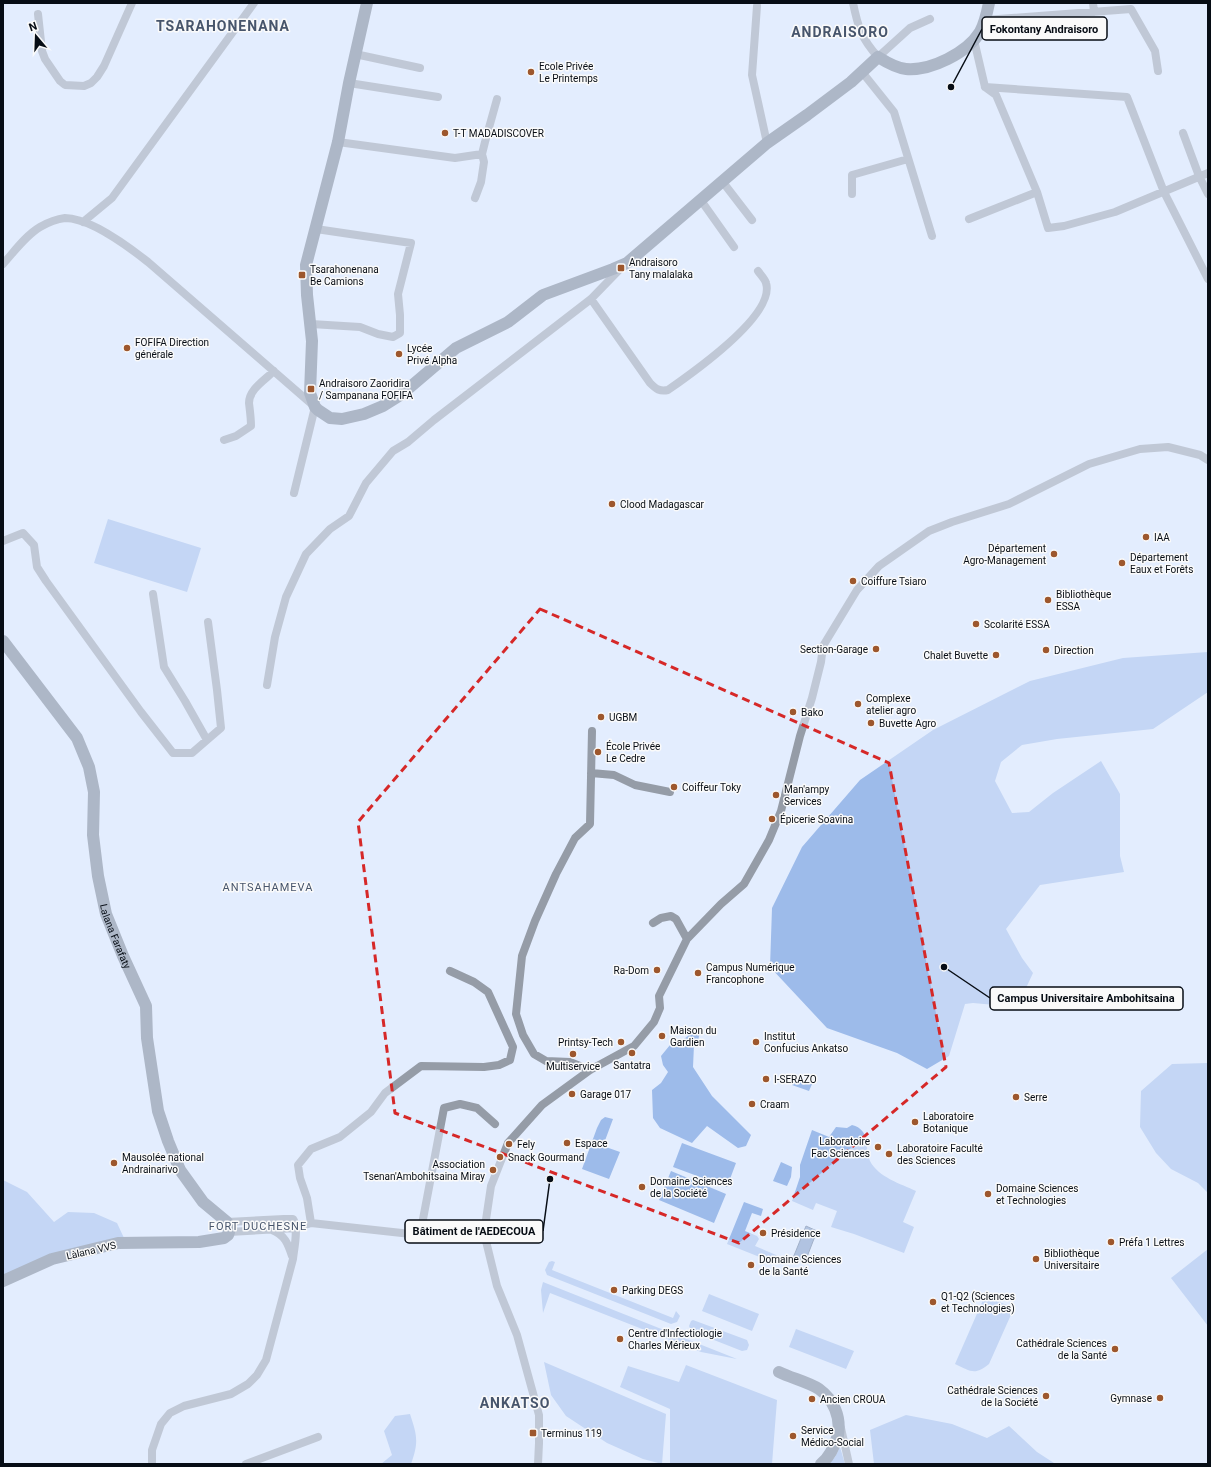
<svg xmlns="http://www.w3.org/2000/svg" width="1211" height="1467" font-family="Roboto,sans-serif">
  <rect width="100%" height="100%" fill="#e3edfe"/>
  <path fill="#9dbbea" d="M108 519 201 548 187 592 94 563Z
    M1208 652V692L1153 729 1057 739 1022 745 1001 762 995 781 1012 813 1029 812 1053 793 1101 761 1120 794V856L1124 872 1040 885 1006 929 1022 958 1033 973 1020 1001 995 1005 973 1003 965 1004 949 1056 927 1069 897 1053 827 1028 770 967 772 908 802 847 860 780 933 730 1030 681 1123 658Z
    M698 1028 700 1033 698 1040 694 1045 693 1067 712 1096 751 1135 746 1146 738 1148 707 1126 692 1143 660 1128 653 1118 652 1090 661 1083 668 1072 663 1065 661 1056 670 1045 684 1039Z
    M1208 1063V1193L1198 1183 1171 1169 1156 1153 1140 1127 1141 1091 1172 1064Z
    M795 1078 812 1084 809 1091 792 1085Z
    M605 1117 613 1119 603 1146 620 1152 609 1179 582 1169 597 1128 601 1120Z
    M852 1125C871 1130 864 1146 870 1161 878 1177 901 1184 916 1191L903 1222 914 1227 904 1253 854 1234 831 1227 837 1211 816 1203 813 1210 792 1201 800 1177V1165L812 1130 829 1137 836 1127 847 1128Z
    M682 1143 736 1163 727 1187 673 1167Z
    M781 1162 792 1167 791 1177 787 1186 773 1181Z
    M671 1171 726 1194 714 1223 659 1200Z
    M3 1180 27 1192 54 1222 68 1212 94 1213 117 1223 124 1238 3 1278Z
    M744 1202 763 1209 761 1216 752 1213 745 1231 757 1236 759 1239 755 1246 783 1258 780 1265 727 1244Z
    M1208 1249V1326L1171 1278Z
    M552 1261 555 1262 552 1270 673 1318 676 1311 680 1316 677 1322 671 1324 547 1275 545 1270 549 1262Z
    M543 1282 737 1359 701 1352 550 1293 543 1313 541 1290Z
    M709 1294 759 1314 752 1331 702 1311Z
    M987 1297 1014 1308 989 1364C975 1376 970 1371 955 1364L983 1300Z
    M693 1320 747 1340 749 1345 747 1350 742 1351 691 1331 689 1326 691 1321Z
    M796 1329 854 1351 846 1369 789 1347Z
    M544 1362 666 1414 662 1464 643 1459 607 1443 566 1416 551 1395Z
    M686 1365 777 1400 772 1464H670V1409L620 1387 628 1366 679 1382Z
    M410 1414C417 1435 419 1442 411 1464H381L392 1455 384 1431 395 1416Z
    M906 1415 952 1424 987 1438 1009 1426 1037 1452 1054 1463 1053 1464H874L870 1430Z
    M840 1447 845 1464H829L835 1457Z"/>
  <path fill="#7390be" stroke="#53698b" d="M806 1226 817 1231 805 1262 793 1258Z"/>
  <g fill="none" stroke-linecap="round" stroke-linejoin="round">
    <path stroke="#959ca7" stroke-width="8" d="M853 3C858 27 861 38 878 57L910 28 930 19
      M1093 3 1094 12
      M757 6 752 75 767 143
      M38 14 42 51 45 59 60 81 65 85 84 86 91 83 97 77 104 66 132 3
      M985 20 1131 9 1155 51 1158 71
      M974 40 985 87 1127 97 1164 192 1208 279
      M355 54 420 68
      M862 72 894 112 932 236
      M349 83 438 97
      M985 87 996 95 1037 192 1048 228 1064 226 1115 212 1208 173
      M1183 133 1199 176 1208 194
      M338 142 455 158 482 154
      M722 181 752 220
      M852 194V175L908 159
      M475 198 481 182 484 162 482 154 485 142 497 99
      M700 199 734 247
      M969 219 1037 192
      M83 222 112 198 254 3
      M3 264C14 252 25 236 40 227 47 223 57 219 65 218 90 218 129 247 148 262L315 407 294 493
      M591 299 650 383C656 389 660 392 668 390 691 374 776 315 766 283 765 279 760 274 758 271
      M311 324 360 327 378 334 393 337 400 333V315L398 294 411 243 316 229
      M224 440 236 436 251 426C251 418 250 411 249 403 249 389 265 380 274 371
      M3 541 23 533 34 545 37 567 46 581 141 712 173 753H192L207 740 185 701 164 667 153 594
      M267 685 275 637 286 597 306 554 330 529 349 516 366 483 393 451 408 442 434 420 591 299 622 267
      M207 740 221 728 217 690 208 622
      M591 773 614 775 635 785 670 792
      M653 923 661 918 671 916 676 919 687 939
      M590 1070 570 1062 546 1061 534 1054 523 1035 516 1014 522 956 535 921 556 874 575 838 590 824 592 731
      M311 1223 307 1198 300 1178 298 1165 311 1149 340 1137 371 1112 385 1093 421 1066 484 1067 499 1065 510 1060 513 1047 488 992 474 982 450 971
      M272 1230C285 1235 288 1244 292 1256
      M229 1232 296 1228 311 1223 420 1235 444 1108 460 1104 477 1108 495 1124
      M841 1428 849 1464
      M152 1464V1450L161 1424 170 1413 184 1406 231 1394 248 1384 257 1375 266 1360 293 1259C294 1249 299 1227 293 1219H284L227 1222
      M246 1464 318 1437
      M538 1464 539 1443V1415L517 1335 497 1286 484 1233 491 1186 508 1143 542 1105 590 1070 634 1046 654 1022 660 1008 659 996 687 939 721 904 744 884 769 840 781 811 800 736 812 698 821 662 823 646 857 590 879 566 929 531 952 522 1009 504 1089 464 1140 449 1168 447 1200 455 1208 460"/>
    <g stroke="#6b7686" stroke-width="12">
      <path d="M367 3 349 83 338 142 306 265 307 295 312 341 310 393 315 407 318 410 330 418 342 419 364 414 383 406 402 394 456 348 508 322 543 295 613 269 627 263 767 143 807 115 851 82 878 57C886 62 896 68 906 69 931 71 967 53 980 32 985 23 987 13 989 3"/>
      <path id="s1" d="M3 641 77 738 89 767 94 792 93 835 98 876 106 914 123 956 146 1006 147 1038 158 1111 168 1141 180 1170 203 1202 227 1222 229 1232 228 1235 224 1238 199 1242 118 1243 52 1259 3 1281"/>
      <path d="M779 1372C791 1378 808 1382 819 1389 834 1400 841 1417 838 1435 835 1445 830 1457 821 1464"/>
    </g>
  </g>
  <path d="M0 0H1211V1467H0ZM540 609 889 763 946 1067 739 1243 395 1113 358 822Z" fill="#e3edfe" fill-opacity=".55" fill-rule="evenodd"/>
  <path fill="none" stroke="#d62828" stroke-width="3" stroke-dasharray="8 5" stroke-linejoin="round" d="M540 609 889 763 946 1067 739 1243 395 1113 358 822Z"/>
  <g fill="#9d572d" stroke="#fafafa" stroke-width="1.5">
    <circle cx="531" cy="72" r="4"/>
    <circle cx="445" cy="133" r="4"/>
    <rect x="617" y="264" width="8" height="8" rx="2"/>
    <rect x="298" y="271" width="8" height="8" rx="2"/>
    <circle cx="127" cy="348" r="4"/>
    <circle cx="399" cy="354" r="4"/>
    <rect x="307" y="385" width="8" height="8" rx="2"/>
    <circle cx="612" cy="504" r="4"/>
    <circle cx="1146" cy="537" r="4"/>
    <circle cx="1054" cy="554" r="4"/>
    <circle cx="1122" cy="563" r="4"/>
    <circle cx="853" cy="581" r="4"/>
    <circle cx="1048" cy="600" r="4"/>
    <circle cx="976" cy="624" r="4"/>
    <circle cx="876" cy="649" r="4"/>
    <circle cx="1046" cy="650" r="4"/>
    <circle cx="996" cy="655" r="4"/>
    <circle cx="858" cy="704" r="4"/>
    <circle cx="793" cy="712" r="4"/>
    <circle cx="601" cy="717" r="4"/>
    <circle cx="871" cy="723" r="4"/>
    <circle cx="598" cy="752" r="4"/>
    <circle cx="674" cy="787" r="4"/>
    <circle cx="776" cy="795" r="4"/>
    <circle cx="772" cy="819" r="4"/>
    <circle cx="657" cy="970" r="4"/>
    <circle cx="698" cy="973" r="4"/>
    <circle cx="662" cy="1036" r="4"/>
    <circle cx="621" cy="1042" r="4"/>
    <circle cx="756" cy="1042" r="4"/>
    <circle cx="632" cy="1053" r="4"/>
    <circle cx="573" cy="1054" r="4"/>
    <circle cx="766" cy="1079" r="4"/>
    <circle cx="572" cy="1094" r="4"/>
    <circle cx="1016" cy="1097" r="4"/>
    <circle cx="752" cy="1104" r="4"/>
    <circle cx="915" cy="1122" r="4"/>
    <circle cx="567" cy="1143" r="4"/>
    <circle cx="509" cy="1144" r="4"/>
    <circle cx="878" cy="1147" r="4"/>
    <circle cx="889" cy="1154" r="4"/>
    <circle cx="500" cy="1157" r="4"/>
    <circle cx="114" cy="1163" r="4"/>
    <circle cx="493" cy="1170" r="4"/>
    <circle cx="642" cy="1187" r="4"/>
    <circle cx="988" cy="1194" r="4"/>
    <circle cx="763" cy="1233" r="4"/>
    <circle cx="1111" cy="1242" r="4"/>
    <circle cx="1036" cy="1259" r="4"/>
    <circle cx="751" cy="1265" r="4"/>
    <circle cx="614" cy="1290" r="4"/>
    <circle cx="933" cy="1302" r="4"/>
    <circle cx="620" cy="1339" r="4"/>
    <circle cx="1115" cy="1349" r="4"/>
    <circle cx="1046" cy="1396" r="4"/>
    <circle cx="1160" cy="1398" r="4"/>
    <circle cx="812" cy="1399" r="4"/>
    <rect x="529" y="1429" width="8" height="8" rx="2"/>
    <circle cx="793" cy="1436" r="4"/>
  </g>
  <g text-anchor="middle" stroke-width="3" stroke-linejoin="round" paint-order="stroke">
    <g font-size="10" fill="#070d15" stroke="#fafafa" text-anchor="start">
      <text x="539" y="70">Ecole Privée<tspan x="539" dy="12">Le Printemps</tspan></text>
      <text x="453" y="137">T-T MADADISCOVER</text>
      <text x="629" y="266">Andraisoro<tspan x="629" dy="12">Tany malalaka</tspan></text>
      <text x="310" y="273">Tsarahonenana<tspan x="310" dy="12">Be Camions</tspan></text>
      <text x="135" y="346">FOFIFA Direction<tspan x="135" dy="12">générale</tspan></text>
      <text x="407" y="352">Lycée<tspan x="407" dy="12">Privé Alpha</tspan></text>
      <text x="319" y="387">Andraisoro Zaoridira<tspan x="319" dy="12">/ Sampanana FOFIFA</tspan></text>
      <text x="620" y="508">Clood Madagascar</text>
      <text x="1154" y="541">IAA</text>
      <text x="1046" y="552" text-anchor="end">Département<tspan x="1046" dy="12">Agro-Management</tspan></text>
      <text x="1130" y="561">Département<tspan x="1130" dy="12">Eaux et Forêts</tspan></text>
      <text x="861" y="585">Coiffure Tsiaro</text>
      <text x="1056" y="598">Bibliothèque<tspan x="1056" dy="12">ESSA</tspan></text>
      <text x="984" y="628">Scolarité ESSA</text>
      <text x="868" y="653" text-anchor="end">Section-Garage</text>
      <text x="1054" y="654">Direction</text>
      <text x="988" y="659" text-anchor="end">Chalet Buvette</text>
      <text x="866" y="702">Complexe<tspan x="866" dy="12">atelier agro</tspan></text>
      <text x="801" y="716">Bako</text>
      <text x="609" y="721">UGBM</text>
      <text x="879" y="727">Buvette Agro</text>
      <text x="606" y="750">École Privée<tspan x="606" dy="12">Le Cedre</tspan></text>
      <text x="682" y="791">Coiffeur Toky</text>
      <text x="784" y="793">Man'ampy<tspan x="784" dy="12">Services</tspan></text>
      <text x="780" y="823">Épicerie Soavina</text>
      <text x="706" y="971">Campus Numérique<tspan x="706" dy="12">Francophone</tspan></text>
      <text x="649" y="974" text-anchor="end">Ra-Dom</text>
      <text x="670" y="1034">Maison du<tspan x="670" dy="12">Gardien</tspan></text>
      <text x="764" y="1040">Institut<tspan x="764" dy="12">Confucius Ankatso</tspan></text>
      <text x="613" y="1046" text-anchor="end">Printsy-Tech</text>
      <text x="632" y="1069" text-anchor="middle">Santatra</text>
      <text x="573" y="1070" text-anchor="middle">Multiservice</text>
      <text x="774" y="1083">I-SERAZO</text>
      <text x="580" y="1098">Garage 017</text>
      <text x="1024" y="1101">Serre</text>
      <text x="760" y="1108">Craam</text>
      <text x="923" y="1120">Laboratoire<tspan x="923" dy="12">Botanique</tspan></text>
      <text x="870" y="1145" text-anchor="end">Laboratoire<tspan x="870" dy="12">Fac Sciences</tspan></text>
      <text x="575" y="1147">Espace</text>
      <text x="517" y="1148">Fely</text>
      <text x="897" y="1152">Laboratoire Faculté<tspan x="897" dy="12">des Sciences</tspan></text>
      <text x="122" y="1161">Mausolée national<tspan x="122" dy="12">Andrainarivo</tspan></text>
      <text x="508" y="1161">Snack Gourmand</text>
      <text x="485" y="1168" text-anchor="end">Association<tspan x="485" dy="12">Tsenan'Ambohitsaina Miray</tspan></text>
      <text x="650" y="1185">Domaine Sciences<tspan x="650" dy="12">de la Société</tspan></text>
      <text x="996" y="1192">Domaine Sciences<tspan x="996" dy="12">et Technologies</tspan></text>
      <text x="771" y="1237">Présidence</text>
      <text x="1119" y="1246">Préfa 1 Lettres</text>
      <text x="1044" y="1257">Bibliothèque<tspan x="1044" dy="12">Universitaire</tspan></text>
      <text x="759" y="1263">Domaine Sciences<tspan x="759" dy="12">de la Santé</tspan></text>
      <text x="622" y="1294">Parking DEGS</text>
      <text x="941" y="1300">Q1-Q2 (Sciences<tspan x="941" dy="12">et Technologies)</tspan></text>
      <text x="628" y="1337">Centre d'Infectiologie<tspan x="628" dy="12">Charles Mérieux</tspan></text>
      <text x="1107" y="1347" text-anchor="end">Cathédrale Sciences<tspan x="1107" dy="12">de la Santé</tspan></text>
      <text x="1038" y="1394" text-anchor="end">Cathédrale Sciences<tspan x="1038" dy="12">de la Société</tspan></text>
      <text x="1152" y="1402" text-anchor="end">Gymnase</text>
      <text x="820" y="1403">Ancien CROUA</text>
      <text x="801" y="1434">Service<tspan x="801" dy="12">Médico-Social</tspan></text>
      <text x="541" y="1437">Terminus 119</text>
    </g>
    <g font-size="10" fill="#070d15" stroke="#fafafa">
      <text dy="4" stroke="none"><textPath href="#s1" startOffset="326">Lalana Farafaty</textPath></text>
      <text transform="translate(91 1250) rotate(-13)" y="4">Làlana VVS</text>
    </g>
    <g font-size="11" letter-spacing="1" fill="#47556c" stroke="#fafafa">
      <text x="268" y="891">ANTSAHAMEVA</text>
      <text x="258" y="1230">FORT DUCHESNE</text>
    </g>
    <g font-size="14" font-weight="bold" letter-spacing="1" fill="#47556c" stroke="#fafafa">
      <text x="223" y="31">TSARAHONENANA</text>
      <text x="840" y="37">ANDRAISORO</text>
      <text x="515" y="1408">ANKATSO</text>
    </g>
  </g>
  <path fill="none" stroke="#070d15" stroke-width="1.5" d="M951 87L982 29M944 967L990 998M550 1179L543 1231"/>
  <g fill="#070d15" stroke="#fafafa" stroke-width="1.5">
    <circle cx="951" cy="87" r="4"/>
    <circle cx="944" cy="967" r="4"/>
    <circle cx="550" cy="1179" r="4"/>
  </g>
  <g fill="#fafafa" stroke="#070d15" stroke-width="1.5">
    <rect x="982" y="17" width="125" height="23" rx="4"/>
    <rect x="990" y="987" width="193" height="23" rx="4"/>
    <rect x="405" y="1220" width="138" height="23" rx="4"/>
  </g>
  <g font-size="11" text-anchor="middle" font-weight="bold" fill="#070d15">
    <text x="1044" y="33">Fokontany Andraisoro</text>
    <text x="1086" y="1002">Campus Universitaire Ambohitsaina</text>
    <text x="474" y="1235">Bâtiment de l'AEDECOUA</text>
  </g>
  <rect width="1211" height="1467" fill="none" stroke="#070d15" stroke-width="8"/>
  <g transform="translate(36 36) rotate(341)" stroke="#fafafa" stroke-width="3" paint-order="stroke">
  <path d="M0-3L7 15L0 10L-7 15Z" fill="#070d15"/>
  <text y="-6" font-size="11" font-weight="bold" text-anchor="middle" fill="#070d15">N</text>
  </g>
</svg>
